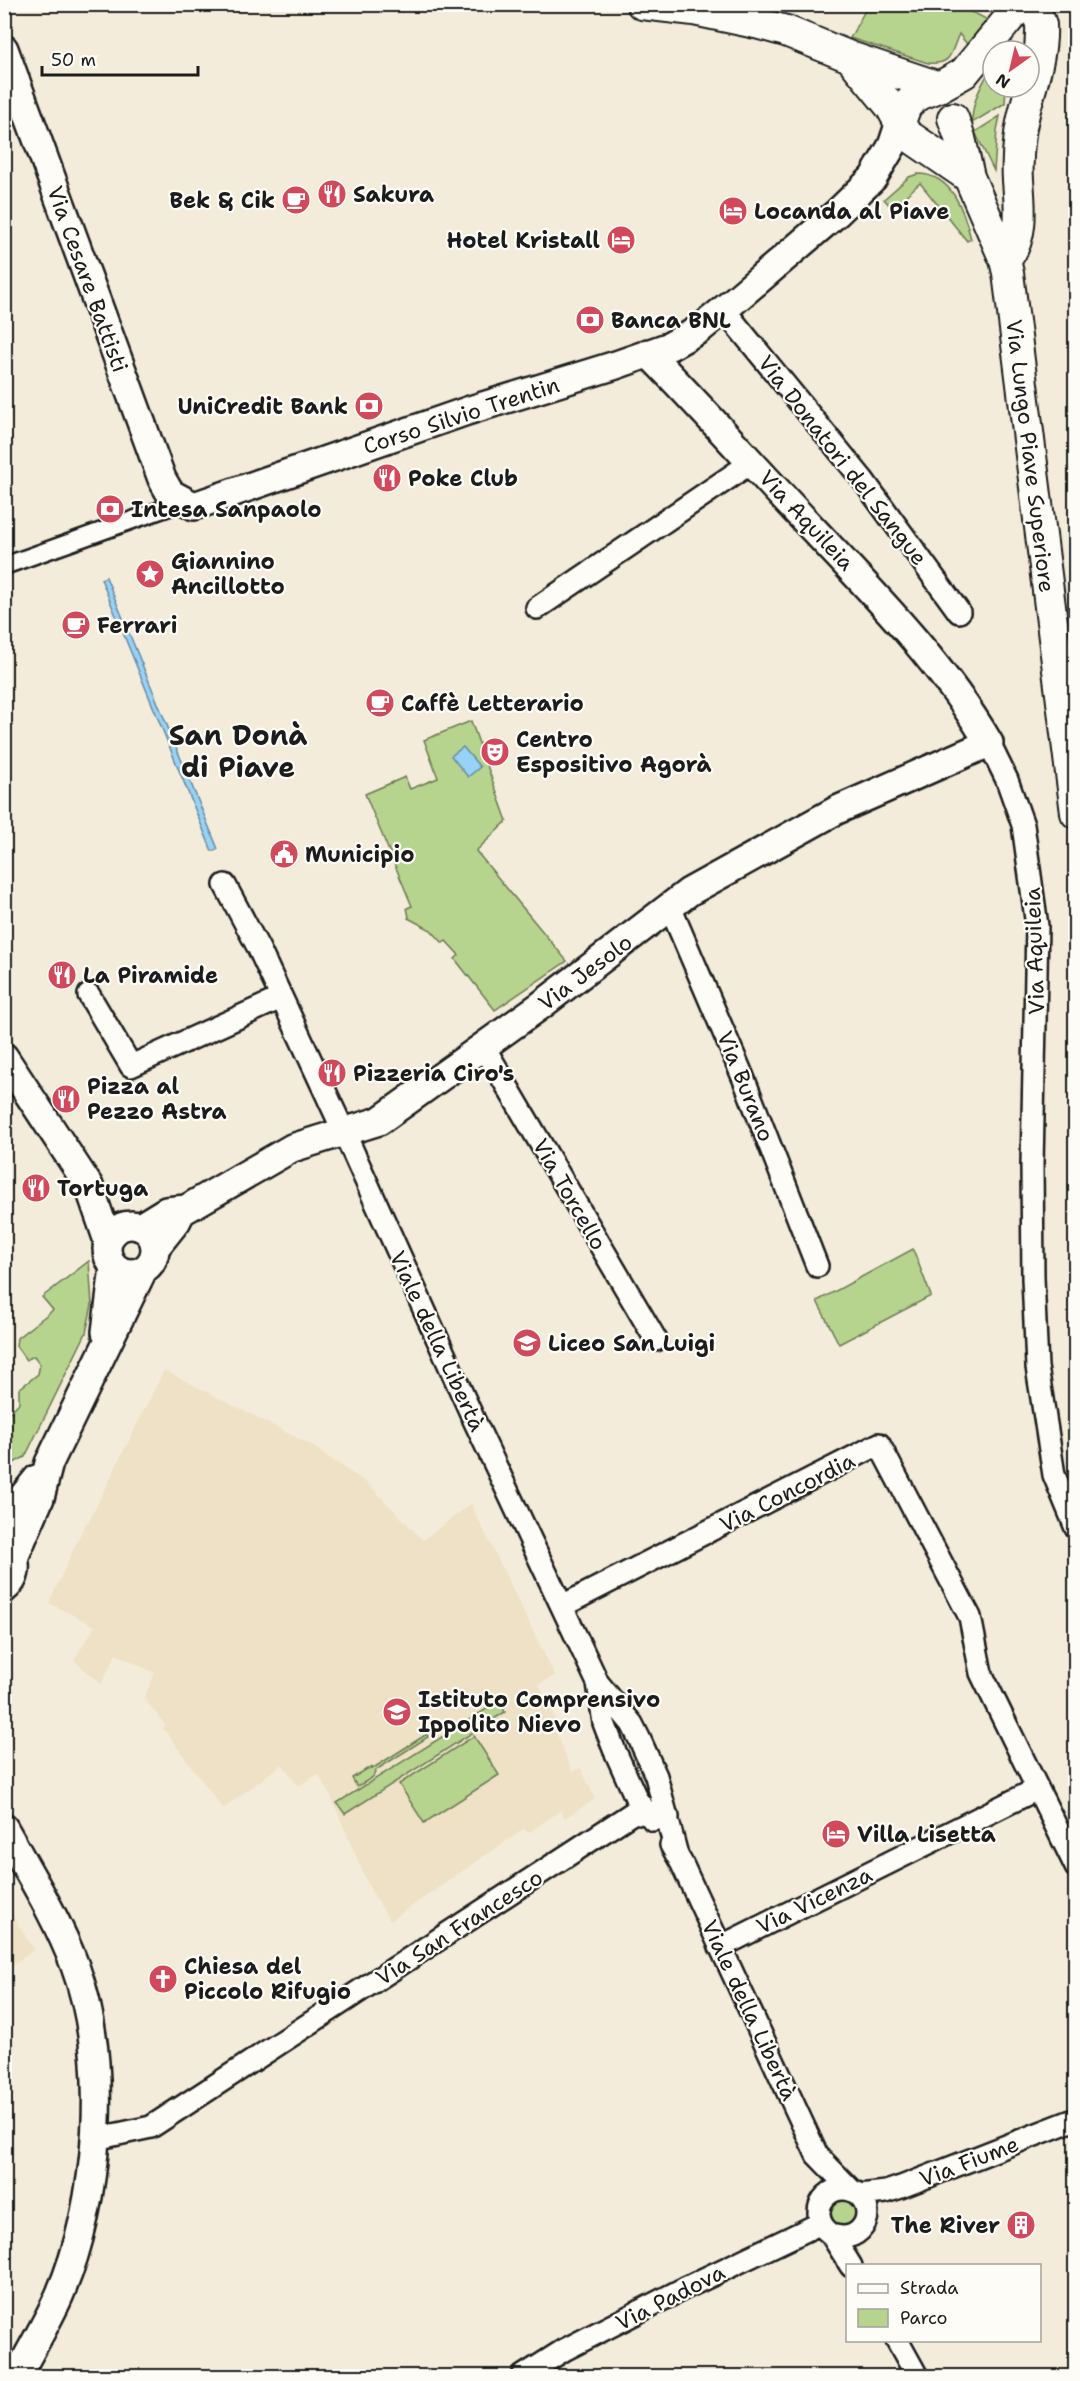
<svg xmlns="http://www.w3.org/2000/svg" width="1080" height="2381" font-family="'Shantell Sans',sans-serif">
  <rect width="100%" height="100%" fill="#f4ecda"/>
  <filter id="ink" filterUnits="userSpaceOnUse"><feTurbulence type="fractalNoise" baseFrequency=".0167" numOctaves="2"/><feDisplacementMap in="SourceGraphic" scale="12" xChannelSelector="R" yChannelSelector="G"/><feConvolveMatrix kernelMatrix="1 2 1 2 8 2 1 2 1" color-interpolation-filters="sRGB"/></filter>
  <g filter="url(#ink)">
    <path fill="#eee1c6" d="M164 1370 309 1444 368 1484 423 1540 471 1504 555 1676 539 1684 561 1731 557 1734 572 1771 581 1768 595 1799 565 1818 560 1811 528 1833 524 1829 390 1921 369 1887 331 1797 318 1774 298 1786 282 1764 223 1809 163 1728 165 1725 144 1698 155 1673 116 1654 101 1684 74 1660 95 1626 49 1603 86 1522 88 1523Z
      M4 1901 34 1950 5 1970H4Z"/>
    <path fill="#b6d48d" stroke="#697854" stroke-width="1.5" d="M868 5C902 5 969 0 993 25 999 32 1002 42 1004 51H993V87H1006L1005 103 972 123C972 103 979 89 989 72L959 34C950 53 953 65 928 63L850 38Z
      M1000 116 997 130 994 171 975 132Z
      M918 174C952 174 964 211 971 239L967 241 920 183 892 208 884 199 909 177Z
      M471 721 507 821 476 851 567 961 495 1010 455 959 459 955 446 941 443 943 431 930 408 918 409 917 407 908 412 906 365 794 405 777 410 789 438 778 424 740Z
      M913 1249 931 1296 839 1344 817 1301Z
      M89 1261 92 1305 86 1333 25 1457 10 1465 5 1476V1417L19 1403V1389L38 1374 40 1364 34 1356 26 1360 16 1346 17 1338 53 1310 42 1297Z
      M499 1701 505 1712 345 1814 337 1803Z
      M427 1734 428 1737 376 1770 373 1777 357 1787 352 1778 367 1769 375 1767Z
      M474 1736 499 1775 424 1823 399 1784Z
      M831 2213a12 12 0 1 1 24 0a12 12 0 1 1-24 0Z"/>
    <path fill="#97d2f7" stroke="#66899f" stroke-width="1.5" d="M106 577 218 849 212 851 101 579Z
      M463 747 480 767 468 777 451 756Z"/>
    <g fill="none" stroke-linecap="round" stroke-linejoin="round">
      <g stroke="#1c1c1c" stroke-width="21">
        <path id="pedestrian" d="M4 566 183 502"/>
      </g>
      <g stroke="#1c1c1c" stroke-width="26">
        <path id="minor" d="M724 310 863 480 959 612
          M537 608 752 462
          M989 743 1007 780 1023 825 1037 926 1032 1165 1033 1278 1037 1367 1054 1475 1076 1528
          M225 885 259 949 344 1132 474 1420 598 1683 632 1724 639 1738 656 1776 677 1855
          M670 907 743 1077 817 1266
          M89 995 131 1066 281 998
          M484 1047 656 1340
          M155 1253 179 1223 186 1209
          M562 1606 879 1444 970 1617 981 1673 1076 1867
          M598 1683 604 1723 614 1749 637 1800 653 1820
          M671 1845 682 1864 817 2155 851 2190
          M720 1947 1037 1789
          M95 2139 151 2127 634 1812 668 1817
          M819 2213a24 24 0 1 1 48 0a24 24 0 1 1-48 0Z
          M860 2195 886 2192 901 2187 1076 2119
          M831 2234 851 2266
          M897 2340 917 2376
          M523 2376 564 2350 685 2288 821 2223"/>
      </g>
      <g stroke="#1c1c1c" stroke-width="32">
        <path id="tertiary" d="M4 49 162 479 170 493 194 506 467 411 616 365 670 346 700 329 728 306 837 213 873 178 892 146 900 122
          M4 1057 89 1186 108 1241
          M107 1249a24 24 0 1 1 48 0a24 24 0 1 1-48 0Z
          M140 1227 166 1211 186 1209 292 1148 379 1121 540 1006 689 892 837 810 989 743C942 663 877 597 813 529 758 471 705 411 648 353
          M106 1332 114 1267
          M4 1520 37 1479
          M4 1545C19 1557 19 1577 4 1589
          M14 1558 40 1498 49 1463 143 1270
          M4 1828C29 1873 57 1918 75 1966 110 2061 100 2203 59 2296 47 2323 31 2349 17 2376"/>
      </g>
      <g stroke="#1c1c1c" stroke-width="34">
        <path id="secondary" d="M642 4 694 10 756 23 786 31 850 57 939 87
          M850 57 891 107 906 134 969 177
          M953 118 960 138 969 177 1005 260 1008 273 1076 813
          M900 122 906 106 916 96 939 87 964 73 1021 4
          M1005 260C1024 239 1020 207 1018 180 1017 165 1018 149 1020 134 1025 97 1043 63 1041 25 1040 18 1034 11 1031 4"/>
      </g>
      <use href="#pedestrian" stroke="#fdfcf7" stroke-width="16"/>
      <use href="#minor" stroke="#fdfcf7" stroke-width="21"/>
      <use href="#tertiary" stroke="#fdfcf7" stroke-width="27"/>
      <use href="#secondary" stroke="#fdfcf7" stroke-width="30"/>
    </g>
  </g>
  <defs>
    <g id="restaurant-disc" transform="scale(1.5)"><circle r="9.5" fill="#d1495b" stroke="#fdfcf7"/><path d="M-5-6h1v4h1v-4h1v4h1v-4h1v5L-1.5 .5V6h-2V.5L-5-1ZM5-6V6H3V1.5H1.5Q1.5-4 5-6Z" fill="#fff"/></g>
    <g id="cafe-disc" transform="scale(1.5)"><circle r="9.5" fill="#d1495b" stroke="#fdfcf7"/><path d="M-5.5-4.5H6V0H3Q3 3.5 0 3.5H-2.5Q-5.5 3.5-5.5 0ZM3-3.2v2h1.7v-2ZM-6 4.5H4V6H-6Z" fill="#fff"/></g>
    <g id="hotel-disc" transform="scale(1.5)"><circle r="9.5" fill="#d1495b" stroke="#fdfcf7"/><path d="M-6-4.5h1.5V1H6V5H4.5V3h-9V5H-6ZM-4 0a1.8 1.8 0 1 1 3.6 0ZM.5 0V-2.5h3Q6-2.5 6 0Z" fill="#fff"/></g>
    <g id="bank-disc" transform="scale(1.5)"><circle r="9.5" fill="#d1495b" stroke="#fdfcf7"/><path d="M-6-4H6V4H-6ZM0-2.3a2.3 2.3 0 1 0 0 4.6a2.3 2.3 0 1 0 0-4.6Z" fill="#fff"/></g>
    <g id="sight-disc" transform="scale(1.5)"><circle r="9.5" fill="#d1495b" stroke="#fdfcf7"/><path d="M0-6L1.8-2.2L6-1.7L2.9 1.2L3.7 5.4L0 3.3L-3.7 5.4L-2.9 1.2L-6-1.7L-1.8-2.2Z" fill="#fff"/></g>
    <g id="theatre-disc" transform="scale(1.5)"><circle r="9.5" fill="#d1495b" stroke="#fdfcf7"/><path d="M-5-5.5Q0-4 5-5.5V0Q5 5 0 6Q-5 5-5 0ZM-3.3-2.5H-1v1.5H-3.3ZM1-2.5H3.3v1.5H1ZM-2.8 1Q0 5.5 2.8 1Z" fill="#fff"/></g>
    <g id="civic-disc" transform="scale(1.5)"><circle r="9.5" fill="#d1495b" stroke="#fdfcf7"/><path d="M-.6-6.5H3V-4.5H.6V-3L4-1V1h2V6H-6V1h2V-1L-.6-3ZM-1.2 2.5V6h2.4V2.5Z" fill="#fff"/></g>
    <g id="school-disc" transform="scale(1.5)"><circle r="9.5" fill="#d1495b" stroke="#fdfcf7"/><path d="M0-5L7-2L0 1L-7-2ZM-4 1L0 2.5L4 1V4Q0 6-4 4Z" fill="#fff"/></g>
    <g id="church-disc" transform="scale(1.5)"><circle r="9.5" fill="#d1495b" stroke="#fdfcf7"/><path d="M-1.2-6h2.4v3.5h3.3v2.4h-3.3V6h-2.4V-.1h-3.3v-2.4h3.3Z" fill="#fff"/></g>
    <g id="building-disc" transform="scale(1.5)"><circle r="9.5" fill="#d1495b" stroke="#fdfcf7"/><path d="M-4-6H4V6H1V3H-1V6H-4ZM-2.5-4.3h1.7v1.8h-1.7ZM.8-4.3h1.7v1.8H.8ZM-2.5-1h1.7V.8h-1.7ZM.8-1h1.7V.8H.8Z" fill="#fff"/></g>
  </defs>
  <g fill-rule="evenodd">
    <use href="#restaurant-disc" x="332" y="194"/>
    <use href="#cafe-disc" x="296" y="200"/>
    <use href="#hotel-disc" x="733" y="211"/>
    <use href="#hotel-disc" x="621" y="240"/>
    <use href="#bank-disc" x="590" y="320"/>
    <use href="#bank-disc" x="369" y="406"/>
    <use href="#restaurant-disc" x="387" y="478"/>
    <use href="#bank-disc" x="110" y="509"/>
    <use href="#sight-disc" x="150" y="574"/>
    <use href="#cafe-disc" x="76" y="625"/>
    <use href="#cafe-disc" x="380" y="703"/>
    <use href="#theatre-disc" x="495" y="752"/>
    <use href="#civic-disc" x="284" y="854"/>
    <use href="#restaurant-disc" x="62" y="975"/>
    <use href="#restaurant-disc" x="332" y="1073"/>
    <use href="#restaurant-disc" x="66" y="1099"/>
    <use href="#restaurant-disc" x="36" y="1188"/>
    <use href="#school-disc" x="527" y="1343"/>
    <use href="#school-disc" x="397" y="1712"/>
    <use href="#hotel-disc" x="836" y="1834"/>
    <use href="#church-disc" x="163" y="1979"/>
    <use href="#building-disc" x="1021" y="2225"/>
  </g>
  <g text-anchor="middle" stroke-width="4.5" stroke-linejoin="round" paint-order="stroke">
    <g font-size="22" font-weight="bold" fill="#1c1c1c" stroke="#fdfcf7" text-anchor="start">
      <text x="353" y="202">Sakura</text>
      <text x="275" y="208" text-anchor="end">Bek &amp; Cik</text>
      <text x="754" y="219">Locanda al Piave</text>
      <text x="600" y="248" text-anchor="end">Hotel Kristall</text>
      <text x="611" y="328">Banca BNL</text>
      <text x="348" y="414" text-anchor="end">UniCredit Bank</text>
      <text x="408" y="486">Poke Club</text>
      <text x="131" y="517">Intesa Sanpaolo</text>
      <text x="171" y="569">Giannino<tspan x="171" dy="25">Ancillotto</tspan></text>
      <text x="97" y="633">Ferrari</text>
      <text x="401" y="711">Caffè Letterario</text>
      <text x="516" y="747">Centro<tspan x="516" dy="25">Espositivo Agorà</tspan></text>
      <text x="305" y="862">Municipio</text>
      <text x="83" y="983">La Piramide</text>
      <text x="353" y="1081">Pizzeria Ciro's</text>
      <text x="87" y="1094">Pizza al<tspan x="87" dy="25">Pezzo Astra</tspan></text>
      <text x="57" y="1196">Tortuga</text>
      <text x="548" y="1351">Liceo San Luigi</text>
      <text x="418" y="1707">Istituto Comprensivo<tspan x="418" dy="25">Ippolito Nievo</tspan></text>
      <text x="857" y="1842">Villa Lisetta</text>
      <text x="184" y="1974">Chiesa del<tspan x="184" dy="25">Piccolo Rifugio</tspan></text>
      <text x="1000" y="2233" text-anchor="end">The River</text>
    </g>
    <g font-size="22" fill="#1c1c1c" stroke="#fdfcf7">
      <text transform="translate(88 279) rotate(70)" y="8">Via Cesare Battisti</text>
      <text transform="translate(461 415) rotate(-18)" y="8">Corso Silvio Trentin</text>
      <text transform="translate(1031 456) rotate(83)" y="8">Via Lungo Piave Superiore</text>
      <text transform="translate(843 460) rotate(52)" y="8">Via Donatori del Sangue</text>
      <text transform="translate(807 520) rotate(47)" y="8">Via Aquileia</text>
      <text transform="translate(1034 951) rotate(-92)" y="8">Via Aquileia</text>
      <text transform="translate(585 972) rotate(-37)" y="8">Via Jesolo</text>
      <text transform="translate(746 1086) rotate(68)" y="8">Via Burano</text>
      <text transform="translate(570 1194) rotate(60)" y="8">Via Torcello</text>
      <text transform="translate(438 1341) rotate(65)" y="8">Viale della Libertà</text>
      <text transform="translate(787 1492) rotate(-27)" y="8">Via Concordia</text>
      <text transform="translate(814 1900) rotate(-26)" y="8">Via Vicenza</text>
      <text transform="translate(459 1927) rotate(-33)" y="8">Via San Francesco</text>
      <text transform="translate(750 2010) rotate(65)" y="8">Viale della Libertà</text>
      <text transform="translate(969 2161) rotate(-21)" y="8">Via Fiume</text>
      <text transform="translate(670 2297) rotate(-27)" y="8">Via Padova</text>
    </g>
    <g font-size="28" font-weight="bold" fill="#1c1c1c" stroke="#fdfcf7">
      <text x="238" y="745">San Donà<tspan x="238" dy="32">di Piave</tspan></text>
    </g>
  </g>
  <rect width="1080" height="2381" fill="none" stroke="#fdfcf7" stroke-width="24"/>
  <rect x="12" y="12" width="1056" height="2357" fill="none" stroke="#1c1c1c" stroke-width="2" filter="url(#ink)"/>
  <rect x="846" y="2264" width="195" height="78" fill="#fdfcf7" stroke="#a3a29f" stroke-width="1.5"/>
  <rect x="858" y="2284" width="30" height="9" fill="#fdfcf7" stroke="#a3a29f" stroke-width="1.5"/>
  <text x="900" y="2294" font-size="18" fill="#1c1c1c">Strada</text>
  <rect x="858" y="2309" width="30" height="18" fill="#b6d48d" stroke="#a3a29f" stroke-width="1.5"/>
  <text x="900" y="2324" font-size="18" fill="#1c1c1c">Parco</text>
  <g transform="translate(1011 69) rotate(214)"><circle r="28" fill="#fdfcf7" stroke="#a3a29f" stroke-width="1.5"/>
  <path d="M0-4.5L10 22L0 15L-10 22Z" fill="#d1495b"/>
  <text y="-9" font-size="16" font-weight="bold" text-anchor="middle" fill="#1c1c1c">N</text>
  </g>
  <path d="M42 66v9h156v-9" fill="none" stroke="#1c1c1c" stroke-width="3"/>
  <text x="51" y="66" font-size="18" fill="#1c1c1c" stroke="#fdfcf7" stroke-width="4.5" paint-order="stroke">50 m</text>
</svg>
